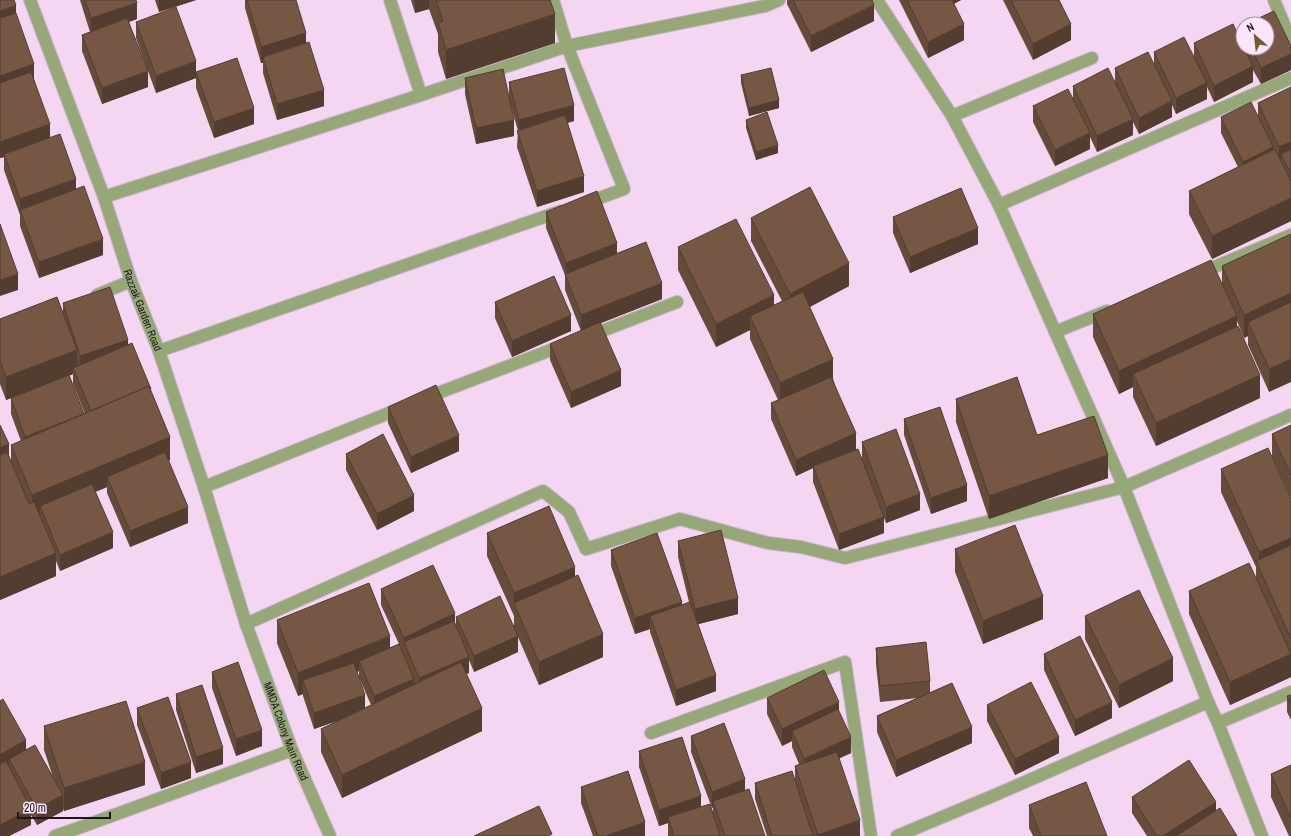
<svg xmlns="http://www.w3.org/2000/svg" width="1291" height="836" font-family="'Archivo Narrow',sans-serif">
  <rect width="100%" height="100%" fill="#f4d6f3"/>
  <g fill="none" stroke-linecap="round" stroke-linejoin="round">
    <g stroke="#ceb3cd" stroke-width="14">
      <g id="minor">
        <path id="s1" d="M30 0 104 197 131 281 159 351 204 487 246 624 292 750 330 836"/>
        <path d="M390 0 421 95"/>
        <path d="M553 0 567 46 624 189 586 203"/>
        <path d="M877 0 952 116 999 205 1124 487 1208 702 1218 723 1262 836"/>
        <path d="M1274 0 1291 41"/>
        <path d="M952 116 1092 58"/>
        <path d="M104 197 421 95 567 46 765 6 779 0"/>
        <path d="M999 205 1291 78"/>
        <path d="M1200 273 1291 235"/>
        <path d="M97 295 131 281"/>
        <path d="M1055 332 1107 311"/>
        <path d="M589 336 677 302"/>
        <path d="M159 351 561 211"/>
        <path d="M425 398 564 345"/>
        <path d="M204 487 404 407"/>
        <path d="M246 624 543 491 569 512 586 549 680 519 768 543 801 547 845 558 1124 487 1291 415"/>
        <path d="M1218 723 1291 692"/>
        <path d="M651 733 845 662 871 836"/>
        <path d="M55 836 84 826 292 750"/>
        <path d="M897 836 995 795 1208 702"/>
      </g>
    </g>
    <use href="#minor" stroke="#96a877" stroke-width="12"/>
  </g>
  <path fill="#654b3a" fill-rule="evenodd" d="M80 0H136L137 19 129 22 148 87 102 104 82 51V35L90 32Z
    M155 0H196L159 12Z
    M245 0H296L306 43 324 106 277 120 263 73V63H261L245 8Z
    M411 0H550L555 43 446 79 438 52V34L429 9 415 13Z
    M787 0H872L874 21 811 52 787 4Z
    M899 0H961L954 4 964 40 928 58Z
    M1003 0H1059L1071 40 1033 60Z
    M16 14 50 137 76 189 103 255 39 278 20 226V215L4 170V157L0 158Z
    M136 22 196 78 156 93 136 38Z
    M1243 25V48H1267L1291 46V70L1261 84 1253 70V82L1214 102 1207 87V99L1176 114 1172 105V117L1139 134 1133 122V135L1097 152 1090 137V149L1055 166 1033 122V106L1073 97V86L1115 81V68L1154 65V52L1194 56V43L1240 40V27Z
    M196 72 254 124 214 138 196 88Z
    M741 75 779 108 749 116 741 83Z
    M465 78 514 136 476 144 465 94Z
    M509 82 574 121 567 123 584 192 537 207 517 147 518 131 509 99Z
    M1291 87V221L1212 259 1189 214V191L1238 167 1221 133V117H1258V103Z
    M746 120 778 153 756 160 746 128Z
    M546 212 617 253 662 299 600 323 621 386 571 408 550 360V344L581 331 565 290V275L546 228Z
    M893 217 978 244 910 273 893 233Z
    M751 218 849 286 810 307 856 450 862 458V442L920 510 886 523 884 518V533L839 550 813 482V468L796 476 771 419V403L778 400 750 339V330L716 347 678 270V247L774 305 782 301 751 241Z
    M1291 234 1269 392 1248 345V336L1244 338 1237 321V327L1260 398 1156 446 1133 397V387L1119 394 1093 337V314L1222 284V266Z
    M495 302 571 331 512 357 495 318Z
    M63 303 128 344 151 391 170 460 168 461 188 523 130 547 107 493V487L95 492 113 548 60 571 56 561V576L0 600V425L9 456 11 461V445L21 441 11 414V398L6 400 0 384V319L63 313ZM73 374V384L85 414H84L69 376Z
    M956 399 1037 435 1108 478 989 519 956 422Z
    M388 407 459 451 411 473 388 423Z
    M904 419 967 501 931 514 904 435Z
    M1291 425V498L1272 457V434Z
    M346 454 414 511 377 530 346 470Z
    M1221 469 1291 499V677L1230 705 1189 614V591L1256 577V567L1221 492Z
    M487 533 575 576 603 657 539 685 518 637V652L474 672 469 660V673L466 674 482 731 342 798 321 752V729L340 720 314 729 303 696V694L298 696 277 643V620L390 648 399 644 381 605V589L455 623 456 626V617L514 625V616L487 556ZM359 671V677L371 705 365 708 357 672Z
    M678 541 738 614 698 624 716 691 676 706 650 632V629L635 634 611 566V550L682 605 689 602 678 557Z
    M955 549 1043 619 983 644 955 572Z
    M1085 616 1173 681 1119 708 1085 639Z
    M876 648 930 681V692L972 743 896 777 877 732V716L918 698 880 702 876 664Z
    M1044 654 1112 718 1075 736 1044 670Z
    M212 672 262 746 236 756 212 688Z
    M176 694 223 764 196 773 176 710Z
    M1291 695V720L1287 712V696Z
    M767 698 839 711 851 753 839 758 860 836H767L755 799V783L795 780V766L799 764 792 747V741L782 746 767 714Z
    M0 701 26 750 53 777 44 750V726L145 785 64 811 63 809V811L37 825 31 815V825L9 836H0Z
    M987 705 1059 753 1015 775 987 721Z
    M137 708 191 778 161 789 137 725Z
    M691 736 745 791 765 836H668V823L659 826 639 767V751L701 806 713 814V807L712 808 691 752Z
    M1291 765V836H1289L1271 797V774Z
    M581 787 645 836H593L581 803Z
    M1132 797 1216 811 1237 836H1147L1132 813Z
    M1029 805 1107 836H1033L1029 828Z"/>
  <path fill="#523d30" d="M159 0H196L159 12Z
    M415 0H429V9L415 13Z
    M953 0H961L953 4Z
    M137 3V19L91 34V18Z
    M16 5V21L0 27V11Z
    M874 5V21L811 52V36Z
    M555 14V43L446 79V50Z
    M964 24V40L928 58V42Z
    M1071 24V40L1033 60V44Z
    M306 33V50L263 57V63H261V47Z
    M1291 54V70L1261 84V68Z
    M196 61V78L156 93V76Z
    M34 64V80L0 92V76Z
    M1253 66V82L1214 102V86Z
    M148 71V87L102 104V88Z
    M1207 83V99L1176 114V98Z
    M324 90V106L277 120V104Z
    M779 100V108L749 116V108Z
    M1172 101V117L1139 134V118Z
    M574 105V121L519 136V120Z
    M254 108V124L214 138V122Z
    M1133 119V135L1097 152V136Z
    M514 120V136L476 144V128Z
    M50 124V140L4 154V157L0 158V142Z
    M1090 133V149L1055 166V150Z
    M1291 142V158L1281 154V162L1279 163V147Z
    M778 145V153L756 160V152Z
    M1273 147V163L1243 178V162Z
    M584 176V192L537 207V191Z
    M76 179V195L20 210V215V199Z
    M1291 198V221L1212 259V236Z
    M978 228V244L910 273V257Z
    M103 239V255L39 278V262Z
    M617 243V259L566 279V263Z
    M849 263V286L790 317V294Z
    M18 274V290L0 296V280Z
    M662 283V299L581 331V315Z
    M1291 293V316L1248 322V336L1244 338V315Z
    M774 295V318L750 316V330L716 347V324Z
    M571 315V331L512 357V341Z
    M1237 316V339L1133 374V387L1119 394V371Z
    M128 340V356L80 372V356Z
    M77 350V373L73 368V374L6 400V377Z
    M833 359V382L780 406V383Z
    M1291 359V382L1269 392V369Z
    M621 370V386L571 408V392Z
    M1260 375V398L1156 446V423Z
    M84 415 25 453V437Z
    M856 433V450L813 466V468L796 476V460Z
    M459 435V451L411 473V457Z
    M170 437V460L111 485 107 477V487L43 514 40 506V515L32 519V495Z
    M9 444V460L0 465V448Z
    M1108 455V478L989 519V496Z
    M967 485V501L931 514V498Z
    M920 494V510L886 523V507Z
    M414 495V511L377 530V514Z
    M188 507V523L130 547V531Z
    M884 517V533L839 550V534Z
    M113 532V548L60 571V555Z
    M1291 538V561L1259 570V552Z
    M56 553V576L0 600V577Z
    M575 567V590L514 603V593Z
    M1043 596V619L983 644V621Z
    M738 598V614L695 625V609Z
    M682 602V618L650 616V629L635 634V618Z
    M455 613V629L404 642V654V638Z
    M603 634V657L539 685V662Z
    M390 636V659L359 661V671L307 692 303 680V694L298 696V673Z
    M518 636V652L474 672V656Z
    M1291 654V677L1230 705V682Z
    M469 657V673L419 694V678Z
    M1173 658V681L1119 708V685Z
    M716 675V691L676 706V690Z
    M414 679V695L374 712V696Z
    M365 695V711L314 729V713Z
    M839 702V718L792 731V741L782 746V729Z
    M1112 702V718L1075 736V720Z
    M482 708V731L342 798V775Z
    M972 727V743L896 777V760Z
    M262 730V746L236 756V739Z
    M851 737V753L804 775V759Z
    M1059 737V753L1015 775V759Z
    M26 740V756L9 759V766L0 771V755Z
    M223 748V764L196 773V757Z
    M145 762V785L64 811V788Z
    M191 762V778L161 789V773Z
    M745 779V795L713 801V807L712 808V792Z
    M63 795V811L37 825V809Z
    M701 796V812L668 817V823L659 826V810Z
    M1216 802V818L1188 836H1163Z
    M31 809V825L9 836H0V825Z
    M860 820V836H818V835Z
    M645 822V836H606Z"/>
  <path fill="#755744" stroke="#523d30" d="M0 0H14L16 5 0 11Z
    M85 0H136L137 3 91 18Z
    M247 0H296L306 33 261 47Z
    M436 0H550L555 14 446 50 438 23 443 21Z
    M793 0H872L874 5 811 36Z
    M907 0H952L964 24 928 42Z
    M1011 0H1059L1071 24 1033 44Z
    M176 7 196 61 156 76 136 22Z
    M1274 11 1291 46V54L1261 68 1251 48H1267V24H1246Z
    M16 13 34 64 0 76V18Z
    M127 18 148 71 102 88 82 35Z
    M1233 24 1243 45V48H1244L1253 66 1214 86 1194 43Z
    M1243 25V32L1240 27Z
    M1184 37 1207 83 1176 98 1154 52Z
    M309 42 324 90 277 104 263 57Z
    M1148 52 1172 101 1139 118 1115 68Z
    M237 58 254 108 214 122 196 72Z
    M564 68 574 105 519 120 509 82Z
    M771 68 779 100 749 108 741 75Z
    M1108 68 1133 119 1097 136 1073 86Z
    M503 69 514 120 476 128 465 78Z
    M31 72 50 124 0 142V83Z
    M1291 87V142L1279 147 1258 103Z
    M1068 89 1090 133 1055 150 1033 106Z
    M1251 102 1273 147 1243 162 1221 117Z
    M767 112 778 145 756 152 746 120Z
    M565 115 584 176 537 191 517 131Z
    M60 134 76 179 20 199 4 154Z
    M1275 149 1291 181V198L1212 236 1189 191Z
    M1291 149V174L1281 154Z
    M84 186 103 239 39 262 20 210Z
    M810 187 849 263 790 294 751 218Z
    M961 188 978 228 910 257 893 217Z
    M597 191 617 243 566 263 546 212Z
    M736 219 774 295 716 324 678 247Z
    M0 224 18 274 0 280Z
    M1291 234V293L1244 315 1222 266Z
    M646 242 662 283 581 315 565 274Z
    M1211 260 1237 316 1119 371 1093 314Z
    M554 276 571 315 512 341 495 302Z
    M110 287 128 340 80 356 63 303Z
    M803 292 833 359 780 383 750 316Z
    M57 297 77 350 6 377 0 361V319Z
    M1291 302V359L1269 369 1248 322Z
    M600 322 621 370 571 392 550 344Z
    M1238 326 1260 375 1156 423 1133 374Z
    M132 343 151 389H150L149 386 91 411 73 368Z
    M69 375 84 414 25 437 11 398Z
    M831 377 856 433 796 460 771 403Z
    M1017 377 1037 435 1094 416 1108 455 989 496 956 399Z
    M436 385 459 435 411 457 388 407Z
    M149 386 170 437 32 495 11 445Z
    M940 407 967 485 931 498 904 419Z
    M0 425 9 444 0 448Z
    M1291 425V475L1272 434Z
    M896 429 920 494 886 507 862 442Z
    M383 434 414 495 377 514 346 454Z
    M1268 448 1291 499V538L1259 552 1221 469Z
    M858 449 884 517 839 534 813 466Z
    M7 452 29 504 34 502 56 553 0 577V455Z
    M165 452 188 507 130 531 107 477Z
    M92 484 113 532 60 555 40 506Z
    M549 506 575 567 514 593 487 533Z
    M1015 525 1043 596 983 621 955 549Z
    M721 530 738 598 695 609 678 541Z
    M657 533 682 602 635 618 611 550Z
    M1291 545V639L1256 561Z
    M1249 563 1291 654 1230 682 1189 591Z
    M433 565 455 613 404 638 381 589Z
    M578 575 603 634 539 662 514 603Z
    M369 583 390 636 298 673 277 620Z
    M1139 590 1173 658 1119 685 1085 616Z
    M500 596 518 636 474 656 456 617Z
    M690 602 716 675 676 690 650 616Z
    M454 621 469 657 419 678 404 642Z
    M1080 636 1112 702 1075 720 1044 654Z
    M926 642 930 681 880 686 876 648Z
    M399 644 414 679 374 696 359 661Z
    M238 662 262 730 236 739 212 672Z
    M461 662 482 708 342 775 321 729Z
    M354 663 365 695 314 713 303 680Z
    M824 670 839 702 782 729 767 698Z
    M1031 682 1059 737 1015 759 987 705Z
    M952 683 972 727 896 760 877 716Z
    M202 685 223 748 196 757 176 694Z
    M1291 695V704L1287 696Z
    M168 697 191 762 161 773 137 708Z
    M3 699 26 740 0 755V701Z
    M126 701 145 762 64 788 44 726Z
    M838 709 851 737 804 759 792 731Z
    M724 723 745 779 712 792 691 736Z
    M682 737 701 796 659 810 639 751Z
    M35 745 63 795 37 809 9 759Z
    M837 752 860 820 818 835 795 766Z
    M1189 760 1216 802 1163 836H1157L1132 797Z
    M6 761 31 809 0 825V764Z
    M1291 765V818L1271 774Z
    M628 771 645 822 606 836H598L581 787Z
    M792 771 813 836H772L755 783Z
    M1086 782 1107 836H1041L1029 805Z
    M749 789 765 836H725L713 801Z
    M710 804 720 836H674L668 817Z
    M539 806 552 834 548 836H474Z
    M1220 808 1237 836H1176Z"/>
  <g text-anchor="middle" stroke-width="4" stroke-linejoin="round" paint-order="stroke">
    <g font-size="11" fill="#20151f" stroke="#fde6fd">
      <text dy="4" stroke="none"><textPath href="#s1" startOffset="330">Razzak Garden Road</textPath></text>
      <text dy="4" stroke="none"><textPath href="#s1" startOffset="775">MMDA Colony Main Road</textPath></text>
    </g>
  </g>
  <g transform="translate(1255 36) rotate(332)"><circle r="19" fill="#fde6fd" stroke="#a592a4"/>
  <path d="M0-3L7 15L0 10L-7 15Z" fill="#765a2d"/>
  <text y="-6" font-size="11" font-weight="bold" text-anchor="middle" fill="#20151f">N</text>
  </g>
  <path d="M18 812v6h92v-6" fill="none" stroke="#20151f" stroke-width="2"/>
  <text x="24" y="812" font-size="12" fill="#20151f" stroke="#fde6fd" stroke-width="3" paint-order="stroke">20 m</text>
</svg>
